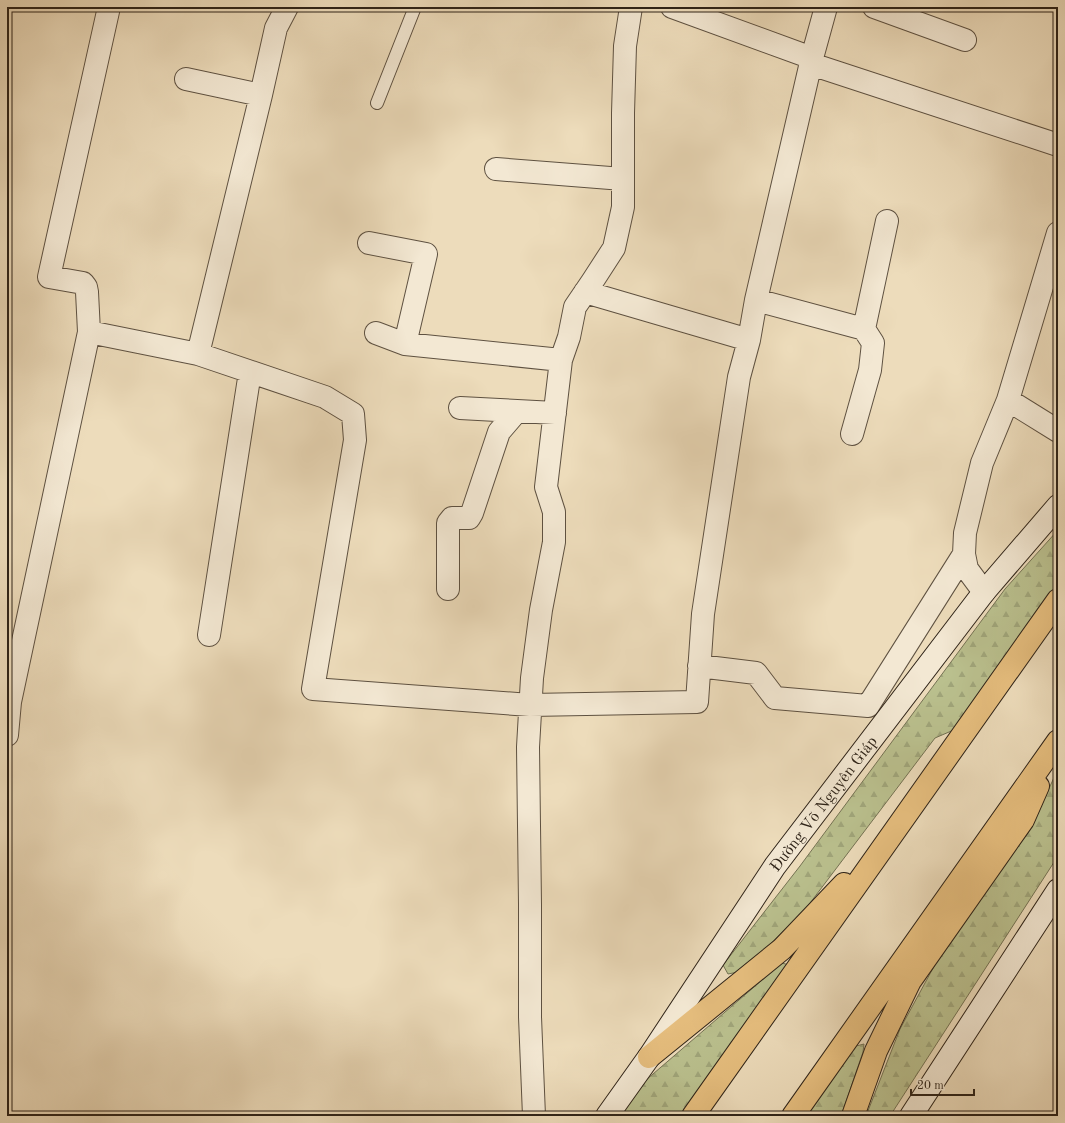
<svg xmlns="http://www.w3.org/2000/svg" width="1065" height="1123" font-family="'Old Standard TT',serif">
  <defs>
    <pattern id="forest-firs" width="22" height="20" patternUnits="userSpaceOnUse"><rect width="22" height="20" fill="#bac08e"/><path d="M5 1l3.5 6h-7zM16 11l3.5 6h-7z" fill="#a0a57a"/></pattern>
  </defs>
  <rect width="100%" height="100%" fill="#eddcbb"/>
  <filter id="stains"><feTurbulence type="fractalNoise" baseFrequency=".005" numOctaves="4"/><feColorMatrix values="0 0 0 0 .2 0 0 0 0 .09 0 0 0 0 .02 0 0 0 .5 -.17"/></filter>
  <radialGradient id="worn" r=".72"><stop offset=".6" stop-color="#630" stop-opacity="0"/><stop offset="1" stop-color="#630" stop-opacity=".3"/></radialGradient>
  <path fill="url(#forest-firs)" stroke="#747253" d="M1058 530V584L956 729 935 738 804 911 763 951 738 972 728 974 723 965 800 866 1005 589Z
    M1058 769V856L890 1116H866L900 1029 938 959 1045 797Z
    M782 963 789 965 687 1116H620L646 1080Z
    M864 1044 863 1052 841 1116H804L852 1047Z"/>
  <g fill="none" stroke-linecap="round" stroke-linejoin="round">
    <g stroke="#5e5141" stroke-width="14">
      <path id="lane" d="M377 103 415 7"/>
    </g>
    <g stroke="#5e5141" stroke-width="24">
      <path id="street" d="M672 7 812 58
        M874 7 965 40
        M811 64 1058 145
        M186 79 261 95
        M496 169 623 179
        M369 243 426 254 405 344
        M585 292 749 340
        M756 300 864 329 873 343 870 370 852 434
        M864 329 887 221
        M89 332 198 354 325 397 353 414 355 440 313 689 530 705 697 702 703 614 739 377 749 340 756 300 812 58 826 7
        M376 333 405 344 561 360
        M198 354 261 95 276 28 287 7
        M1008 400 1058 431
        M460 408 555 413
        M448 589V523L452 518H469L472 513 499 432 517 411
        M984 592 967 569 964 554 965 533 982 463 1008 400 1058 233
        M209 635 250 372
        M699 666 756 673 775 698 868 706 964 554
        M7 735 10 702 89 332 87 292 86 287 83 283 49 277 109 7
        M534 1116 530 1017V904L528 747 532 678 541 610 554 542V512L546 487 561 360 569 337 575 307 592 282 614 248 623 207V113L625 46 631 7"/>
    </g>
    <g stroke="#2e2318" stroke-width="24">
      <g id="secondary">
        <path id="s1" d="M607 1116 649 1057 775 866 984 592 1058 506"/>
        <path d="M911 1116 1058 890"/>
      </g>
    </g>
    <g stroke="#2e2318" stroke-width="24">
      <path id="highway" d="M649 1057 782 949 844 884
        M693 1116 1058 600
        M793 1116 1058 741
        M853 1116 876 1051 910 981 1023 820 1038 786"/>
    </g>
    <use href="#lane" stroke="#f3e8d3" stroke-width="12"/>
    <use href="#street" stroke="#f3e8d3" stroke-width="22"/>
    <use href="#secondary" stroke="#f3e8d3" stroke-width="22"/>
    <use href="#highway" stroke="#e6be7e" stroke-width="22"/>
  </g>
  <g text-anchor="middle" stroke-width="3.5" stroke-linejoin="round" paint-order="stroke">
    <g font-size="16" fill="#2e2318" stroke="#f3e8d3">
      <text dy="6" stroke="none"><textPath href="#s1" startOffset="380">Đường Võ Nguyên Giáp</textPath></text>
    </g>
  </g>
  <rect width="1065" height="1123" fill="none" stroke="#eddcbb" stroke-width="24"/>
  <rect x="8" y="8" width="1049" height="1107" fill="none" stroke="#2e2318" stroke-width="2"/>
  <rect x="12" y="12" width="1041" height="1099" fill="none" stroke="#2e2318"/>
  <path d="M911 1089v6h63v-6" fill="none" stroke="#2e2318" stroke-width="2"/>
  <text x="917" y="1089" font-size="12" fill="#2e2318" stroke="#f3e8d3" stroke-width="3" paint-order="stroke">20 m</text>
  <rect width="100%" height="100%" filter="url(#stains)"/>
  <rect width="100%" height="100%" fill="url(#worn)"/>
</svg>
